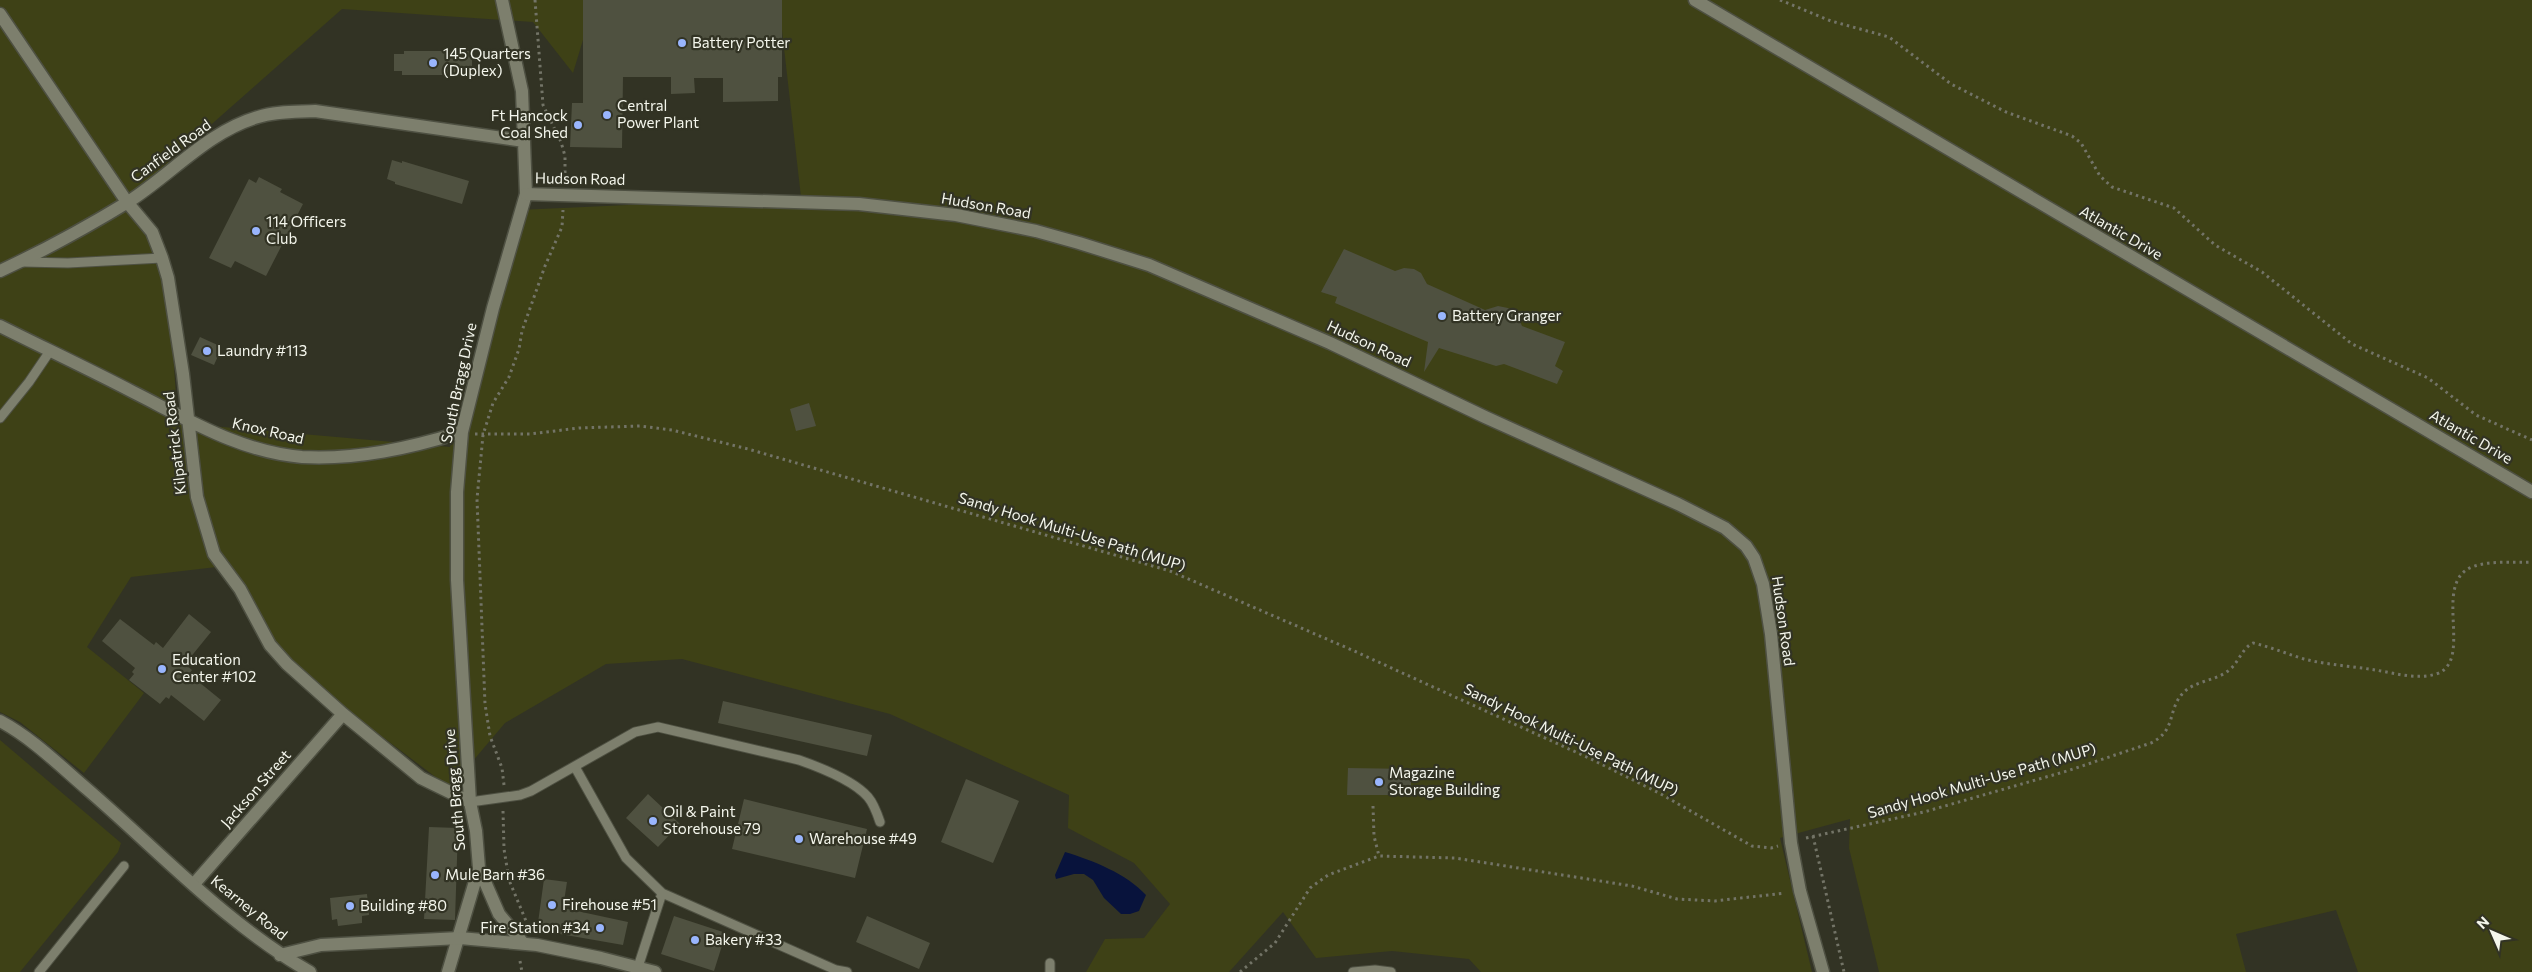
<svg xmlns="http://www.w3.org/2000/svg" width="2532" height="972" font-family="Commissioner,sans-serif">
  <rect width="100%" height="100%" fill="#323324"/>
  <path fill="#3e4116" d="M0 0H595L573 73 533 22 342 9 128 198 166 256 178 423 450 447 519 210 801 197 779 4 776 0H2532V972H2358L2336 910 2236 934 2246 972H1879L1849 848 1850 819 1780 838 1812 972H1481L1469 959 1392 951 1316 958 1283 912 1229 972H1086L1105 939 1144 938 1170 904 1134 863 1068 828 1069 795 890 714 682 659 606 664 505 723 450 788 285 663 225 566 131 577 87 647 144 693 84 773 20 722 0 712Z
    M0 740 121 843 118 852 20 972H0Z"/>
  <path fill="#08133c" d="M1065 852C1092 860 1127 874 1146 895L1139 911 1130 914H1121L1104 898 1093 880 1084 874H1074L1056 879 1055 875Z"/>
  <path fill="#4f5140" d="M583 0H782V77H778V101L723 102V78H694L695 93 671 94V77H623L622 148 570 147 572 103H583Z
    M404 51H472V75H402V71H394V54H404Z
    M392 160 402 163V161L469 181 462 204 395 184V182L387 179Z
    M259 177 282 189 280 192 303 204 266 276 235 261 231 268 209 258 249 179 256 183Z
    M1344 249 1395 271 1404 268 1414 269 1421 273 1427 284 1485 310 1498 306 1508 308 1517 315 1522 326 1565 342 1555 366 1563 371 1557 384 1504 364 1496 366 1439 348 1424 372 1428 342 1335 303 1337 297 1321 292Z
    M200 337 222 347 214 365 191 355Z
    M809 403 816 426 796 431 790 409Z
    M189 614 211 632 185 664 192 670 189 674 221 700 204 721 171 695 169 699 166 697 160 704 129 680 134 674 132 672 135 668 102 641 120 619 154 645 156 642 163 648Z
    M723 701 872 735 867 756 718 723Z
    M1348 768 1411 769V795H1347Z
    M966 779 1019 801 993 863 941 842Z
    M648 794 680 824 658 847 626 818Z
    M744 799 867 829 855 878 732 849Z
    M429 827 458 828 455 920 424 919Z
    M544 879 567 882 563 908 628 922 623 945 537 930Z
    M367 894 369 915 362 916V923L338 926 337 919 332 920 330 898Z
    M674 916 726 933 714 971 661 954Z
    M867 916 930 943 919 969 856 942Z"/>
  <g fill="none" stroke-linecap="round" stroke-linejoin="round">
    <g stroke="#4e5042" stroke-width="11">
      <path id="lane" d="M23 262 68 263 162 258
        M0 418 29 382 50 351
        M575 767 626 858 662 893 836 970 847 972
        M470 802 520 795 531 791 635 732 658 727 799 760C819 767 854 781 868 797 874 804 877 813 880 822
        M1050 963V972
        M638 967 662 893
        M39 972 124 866
        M1353 972 1375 970 1391 972"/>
    </g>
    <g stroke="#4e5042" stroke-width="15">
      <path id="street" d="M1695 0 2532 492
        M0 14 127 202 152 232 162 258 168 278 183 374 197 497 214 554 240 589 270 645 287 664 343 714 421 778 470 802
        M0 271C43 251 87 227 128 202 172 174 207 132 258 117 276 111 296 112 315 111L524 141
        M0 326C44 348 89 369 133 392 187 419 240 452 302 457 357 460 410 448 462 432
        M479 868 499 914 523 943
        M194 884 343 714
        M448 972 479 868 476 831 470 802 457 580V492L462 432 493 308 526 194 522 91 502 0"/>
    </g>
    <g stroke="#4e5042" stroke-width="15">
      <path id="secondary" d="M526 194 859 204 956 215 1036 231 1079 243 1149 265 1330 343 1485 417 1678 504 1725 528 1746 546 1754 558 1763 584 1771 634 1791 843 1800 891 1823 972
        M0 721C32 738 59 765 87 789 159 851 226 924 310 972
        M280 955 321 945 460 938 537 945 601 958 655 972"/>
    </g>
    <path stroke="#737467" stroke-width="3" stroke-dasharray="2.5 4" stroke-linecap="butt" d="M535 0 543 105 561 142 565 156V182
      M1780 0 1831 21 1889 37 1951 84 2006 112 2072 136 2081 143 2100 176 2112 187 2174 208 2215 245 2262 272 2352 344 2428 378 2476 415 2532 440
      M475 434H530L579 428 640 426 672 430 748 449 1170 571 1352 650 1591 759 1659 793 1752 846 1771 848 1778 846
      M504 785 502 768 490 736 485 704 477 499 483 435 493 403 509 377 519 349 522 331 545 266 562 227 563 210
      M1373 806 1374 836 1379 856 1455 858 1632 886 1677 899 1715 901 1785 893
      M503 811 504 849 509 880 526 921
      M1813 836 1844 972
      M1806 838 1924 812 2067 771 2151 743C2177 730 2167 710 2183 693 2194 681 2215 681 2228 671 2239 663 2241 649 2253 643 2271 647 2287 654 2304 659 2327 665 2352 666 2375 670 2394 673 2417 680 2436 674 2475 662 2431 583 2472 567 2491 560 2512 563 2532 562
      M520 961 522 972
      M1240 972 1275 943 1310 888 1328 875 1379 856"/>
    <use href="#lane" stroke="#7d7f6d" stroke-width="9"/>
    <use href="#street" stroke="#7d7f6d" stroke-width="12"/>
    <use href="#secondary" stroke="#7d7f6d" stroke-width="12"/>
  </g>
  <g fill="#99b5fd" stroke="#323324" stroke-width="2">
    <circle cx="682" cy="43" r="5"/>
    <circle cx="433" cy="63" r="5"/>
    <circle cx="607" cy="115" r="5"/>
    <circle cx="578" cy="125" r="5"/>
    <circle cx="256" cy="231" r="5"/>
    <circle cx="1442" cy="316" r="5"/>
    <circle cx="207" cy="351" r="5"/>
    <circle cx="162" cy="669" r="5"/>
    <circle cx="1379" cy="782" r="5"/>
    <circle cx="653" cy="821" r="5"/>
    <circle cx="799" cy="839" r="5"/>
    <circle cx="435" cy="875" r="5"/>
    <circle cx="552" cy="905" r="5"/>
    <circle cx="350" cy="906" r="5"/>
    <circle cx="600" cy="928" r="5"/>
    <circle cx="695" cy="940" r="5"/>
  </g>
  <g text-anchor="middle" stroke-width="4.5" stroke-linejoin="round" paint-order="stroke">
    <g font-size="15" fill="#f4f6ec" stroke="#323324" text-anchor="start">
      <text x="692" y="48">Battery Potter</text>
      <text x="443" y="59">145 Quarters<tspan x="443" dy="17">(Duplex)</tspan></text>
      <text x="617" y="111">Central<tspan x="617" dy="17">Power Plant</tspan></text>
      <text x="568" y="121" text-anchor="end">Ft Hancock<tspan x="568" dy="17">Coal Shed</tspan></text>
      <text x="266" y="227">114 Officers<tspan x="266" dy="17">Club</tspan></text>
      <text x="1452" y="321">Battery Granger</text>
      <text x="217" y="356">Laundry #113</text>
      <text x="172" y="665">Education<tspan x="172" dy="17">Center #102</tspan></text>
      <text x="1389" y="778">Magazine<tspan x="1389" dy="17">Storage Building</tspan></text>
      <text x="663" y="817">Oil &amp; Paint<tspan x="663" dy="17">Storehouse 79</tspan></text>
      <text x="809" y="844">Warehouse #49</text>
      <text x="445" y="880">Mule Barn #36</text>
      <text x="562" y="910">Firehouse #51</text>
      <text x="360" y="911">Building #80</text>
      <text x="590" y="933" text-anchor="end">Fire Station #34</text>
      <text x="705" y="945">Bakery #33</text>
    </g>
    <g font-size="15" fill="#f4f6ec" stroke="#323324">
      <text transform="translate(171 151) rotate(-36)" y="5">Canfield Road</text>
      <text transform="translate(580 179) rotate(1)" y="5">Hudson Road</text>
      <text transform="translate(986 206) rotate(10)" y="5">Hudson Road</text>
      <text transform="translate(2121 233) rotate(30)" y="5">Atlantic Drive</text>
      <text transform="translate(1369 344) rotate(25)" y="5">Hudson Road</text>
      <text transform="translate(459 383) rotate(-78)" y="5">South Bragg Drive</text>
      <text transform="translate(268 431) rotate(13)" y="5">Knox Road</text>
      <text transform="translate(2471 437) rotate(30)" y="5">Atlantic Drive</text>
      <text transform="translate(175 443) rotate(-97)" y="5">Kilpatrick Road</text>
      <text transform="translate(1072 532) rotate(17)" y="5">Sandy Hook Multi-Use Path (MUP)</text>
      <text transform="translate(1783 621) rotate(82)" y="5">Hudson Road</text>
      <text transform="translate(1571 740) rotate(26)" y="5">Sandy Hook Multi-Use Path (MUP)</text>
      <text transform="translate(1982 781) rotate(-16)" y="5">Sandy Hook Multi-Use Path (MUP)</text>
      <text transform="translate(256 789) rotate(-49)" y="5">Jackson Street</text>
      <text transform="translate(455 790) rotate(-95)" y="5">South Bragg Drive</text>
      <text transform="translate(249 908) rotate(39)" y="5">Kearney Road</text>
    </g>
  </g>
  <g transform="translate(2492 932) rotate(315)" stroke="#323324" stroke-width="4" paint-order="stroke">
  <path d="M0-4L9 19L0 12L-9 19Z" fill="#f4f6ec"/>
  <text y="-8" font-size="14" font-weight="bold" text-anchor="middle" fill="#f4f6ec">N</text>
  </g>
</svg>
